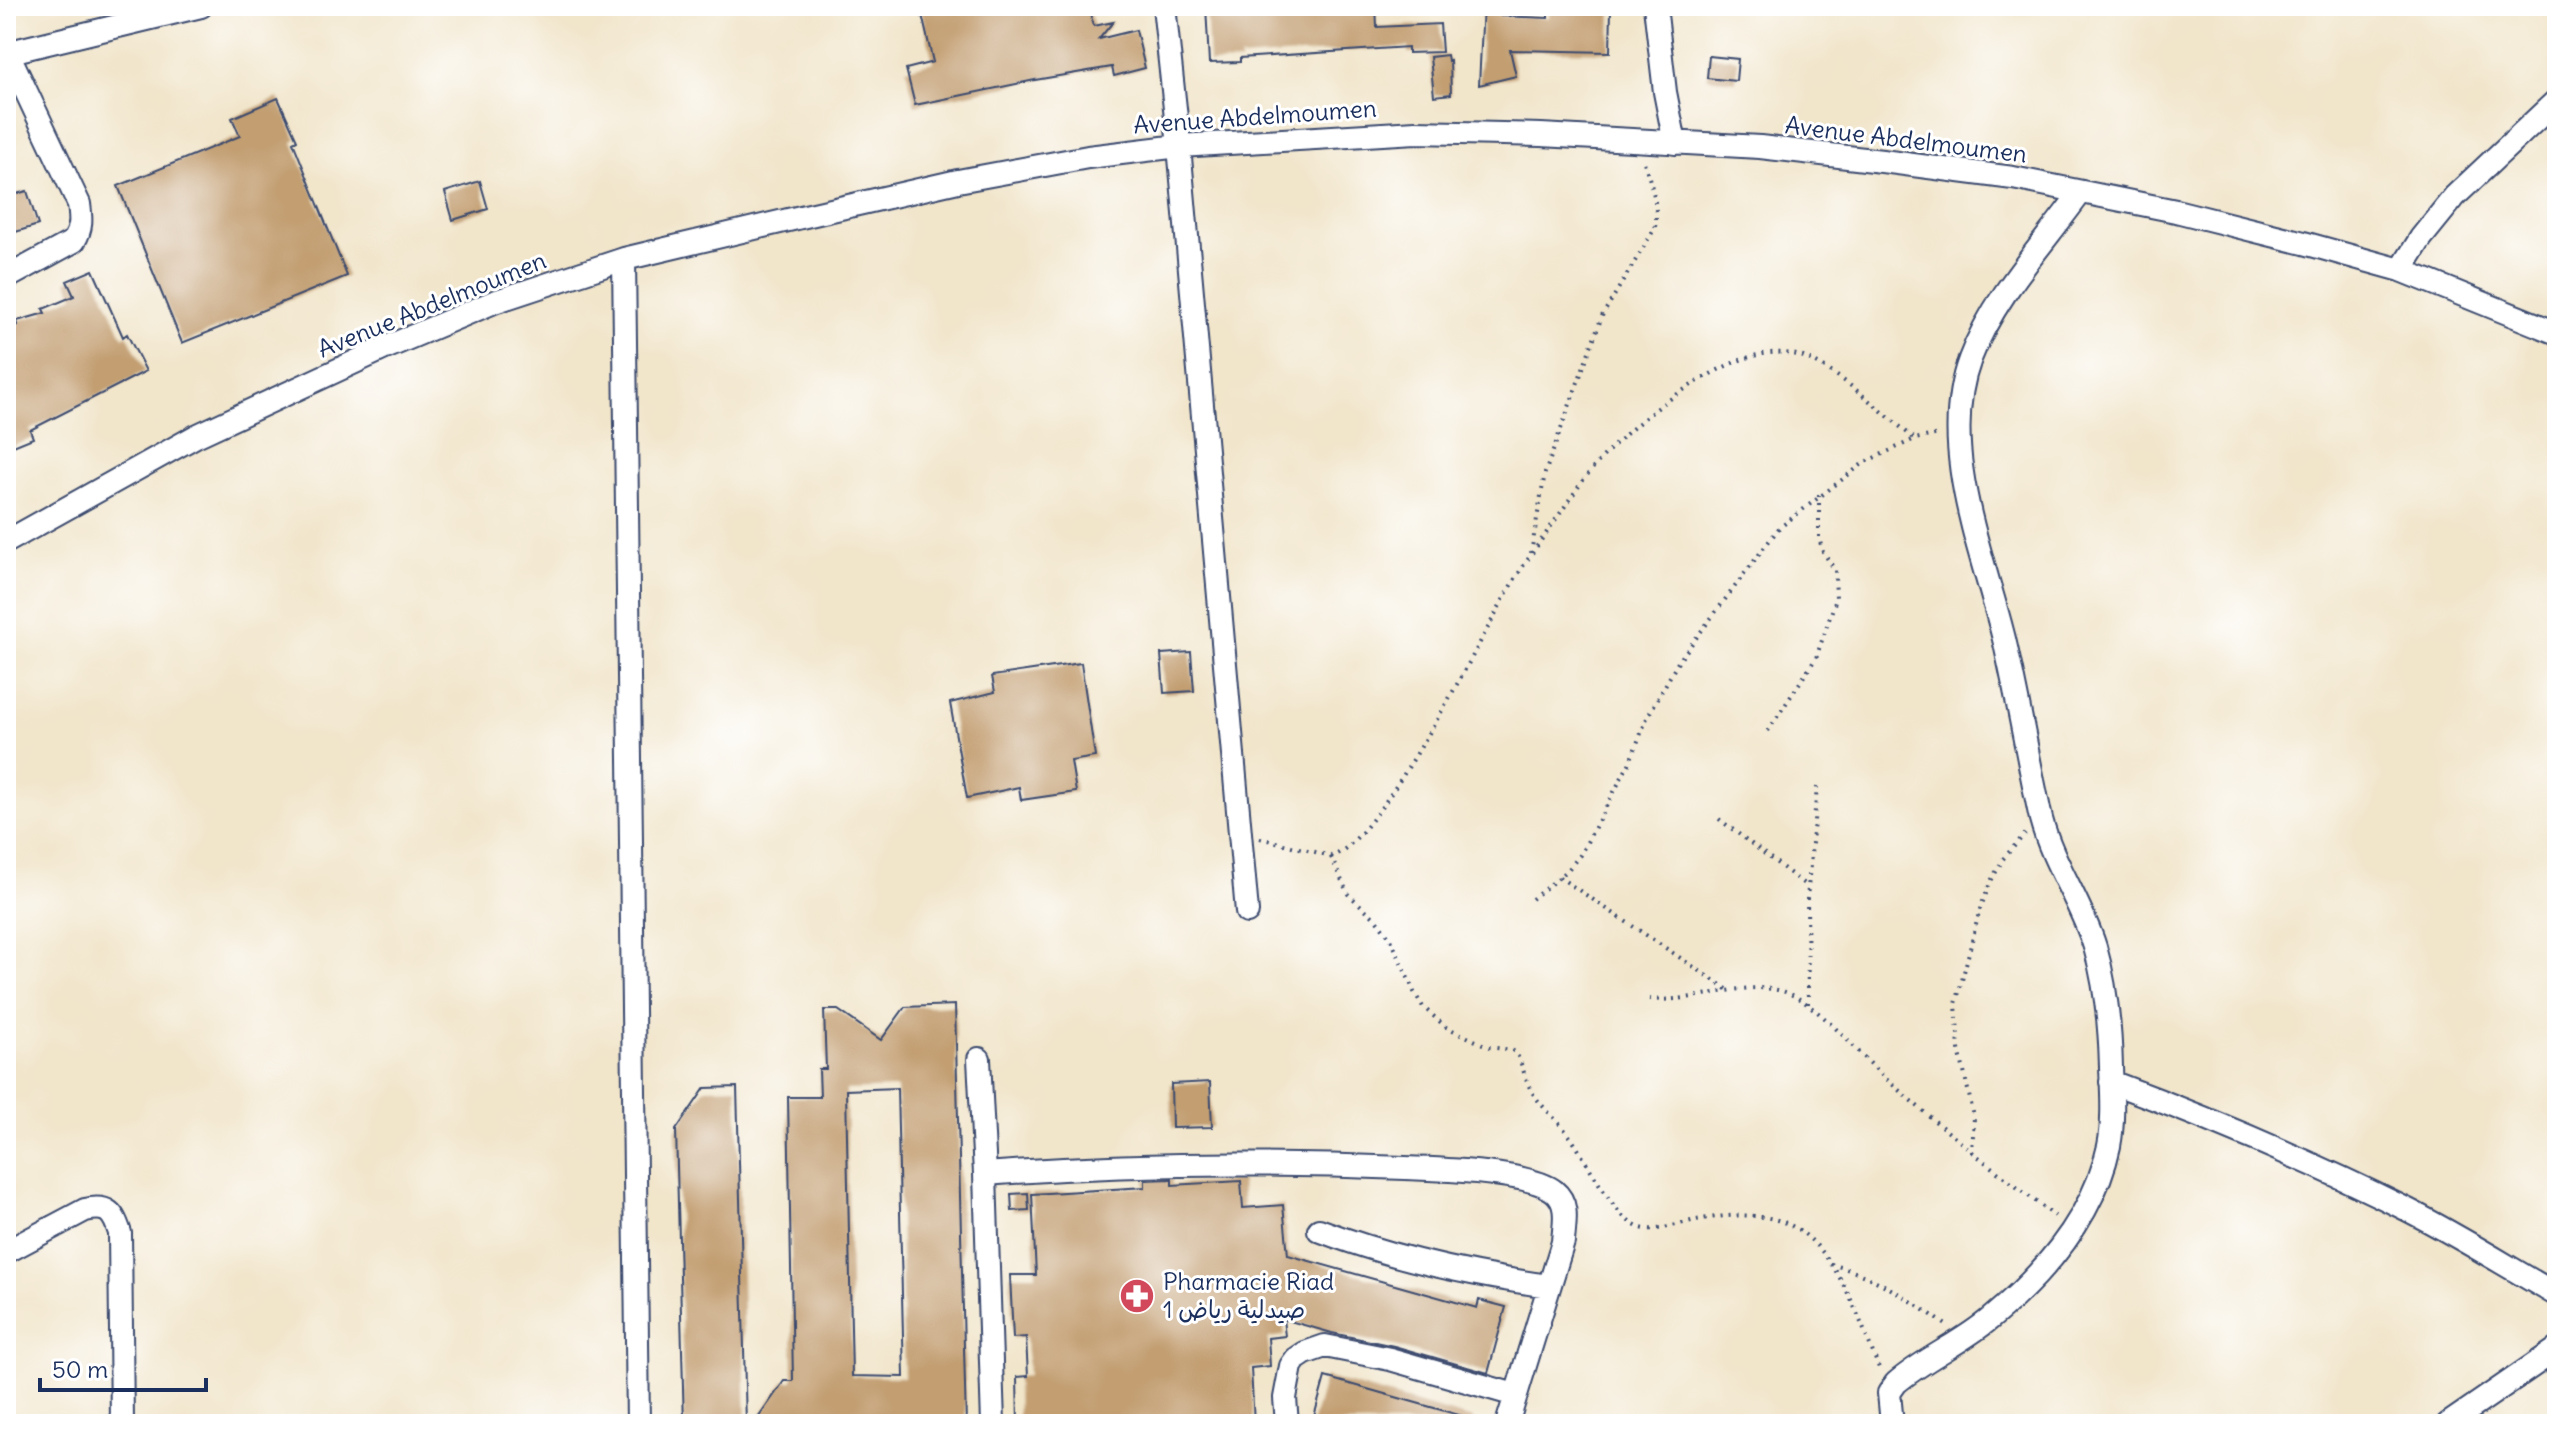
<svg xmlns="http://www.w3.org/2000/svg" width="2563" height="1430" font-family="Delius,'Playpen Sans Arabic',sans-serif">
  <rect width="100%" height="100%" fill="#fff"/>
  <filter id="ink" filterUnits="userSpaceOnUse"><feTurbulence type="fractalNoise" baseFrequency=".0125" numOctaves="2"/><feDisplacementMap in="SourceGraphic" scale="16" xChannelSelector="R" yChannelSelector="G"/><feConvolveMatrix kernelMatrix="1 2 1 2 8 2 1 2 1" color-interpolation-filters="sRGB"/></filter>
  <filter id="wash" filterUnits="userSpaceOnUse"><feTurbulence type="fractalNoise" baseFrequency=".006" numOctaves="4" result="noise"/><feDisplacementMap in="SourceGraphic" scale="32" xChannelSelector="R" yChannelSelector="G"/><feGaussianBlur stdDeviation="1.8" result="paint"/><feColorMatrix in="noise" values="0 0 0 0 0 0 0 0 0 0 0 0 0 0 0 0 0 1.4 0 .05"/><feComposite in="paint" operator="in"/></filter>
  <g filter="url(#wash)">
    <rect width="100%" height="100%" fill="#f1e5ca"/>
    <g id="blocks">
      <path fill="#c29e71" fill-rule="evenodd" d="M920 6H1088L1094 26 1113 22 1099 39 1136 30 1145 68 1114 76 1112 67 1035 80 915 105 906 69 933 62Z
        M1206 6H1376L1377 27 1440 24 1442 52 1408 53V47L1240 58V62L1209 63Z
        M1483 6H1501V16L1548 18V6H1600V10H1611L1610 52 1510 50 1516 76 1479 85Z
        M1447 55 1448 61 1450 60 1451 94 1434 96 1430 57Z
        M1709 56 1738 59 1736 81 1707 78Z
        M278 98 297 140 293 142 347 276 182 343 118 186 240 136 232 118Z
        M480 181 488 209 453 220 445 192Z
        M27 191 38 225 6 235V197Z
        M93 270 123 337 127 334 146 371 30 430 33 438 6 449V332L18 325 17 321 45 313 43 309 74 296 67 281Z
        M1191 652 1194 691 1164 693 1161 654Z
        M1081 663 1095 757 1071 761 1076 792 1021 800 1019 787 967 798 950 703 995 692 992 676Z
        M955 1005 966 1424H754L784 1381H793L788 1097H820L819 1069H826L824 1010H838L881 1040 905 1007ZM897 1088 904 1377 852 1376 846 1090Z
        M1210 1082 1212 1127 1172 1128 1171 1084Z
        M737 1087 746 1424H684L676 1130 705 1088Z
        M1172 1179V1185L1241 1181 1243 1208 1283 1205 1288 1255 1477 1308 1479 1300 1506 1307 1488 1373 1394 1346 1332 1333 1283 1319 1285 1336 1268 1338 1270 1366 1251 1368 1254 1424H1018L1017 1377 1028 1376 1026 1337 1013 1338 1010 1275H1036L1032 1194 1145 1187V1180Z
        M1028 1193 1029 1210 1012 1211 1011 1194Z
        M1325 1377 1473 1419 1472 1424H1312Z"/>
    </g>
  </g>
  <g filter="url(#ink)">
    <use href="#blocks" fill-opacity="0" stroke="#3b4a6e" stroke-width="2"/>
    <g fill="none" stroke-linecap="round" stroke-linejoin="round">
      <g stroke="#3b4a6e" stroke-width="26">
        <path id="minor" d="M1164 6 1179 146 1247 912
          M1655 6 1665 92 1675 143
          M6 53 201 6
          M624 259 638 1424
          M2401 270 2421 238 2455 196 2557 100
          M6 278 74 241C82 228 81 219 79 204L8 53
          M6 542 196 436 385 348 494 302 624 259 801 217 958 181 1088 157 1179 146 1416 132 1541 135 1760 147 1882 161 2013 178 2176 211 2304 243 2401 270 2557 333
          M979 1059 985 1174 993 1424
          M2111 1082C2213 1120 2312 1162 2408 1210 2459 1236 2508 1267 2557 1295
          M985 1174C1125 1163 1265 1162 1405 1168 1437 1169 1530 1172 1554 1191 1570 1204 1564 1224 1563 1242L1507 1424
          M1319 1230C1394 1259 1470 1275 1549 1286
          M6 1252 85 1210C108 1205 113 1212 120 1233L122 1424
          M1287 1424 1285 1398 1291 1366 1296 1359 1305 1353 1325 1346 1390 1359 1515 1395
          M1892 1424 1889 1393 1896 1383C1925 1358 1962 1343 1991 1318 2045 1273 2094 1217 2109 1146 2114 1121 2112 1093 2111 1067 2110 1027 2106 985 2095 947 2081 902 2053 864 2041 819 2028 759 2018 699 2004 639 1983 553 1937 447 1970 359 1994 296 2042 246 2081 192
          M2448 1424 2557 1349"/>
      </g>
      <path stroke="#3b4a6e" stroke-width="4" stroke-dasharray="2 6" stroke-linecap="butt" d="M1531 553 1545 473 1602 316 1655 228C1659 205 1651 184 1644 162
        M1768 731 1816 658 1836 599 1835 570 1823 552 1819 538V495
        M1719 819 1808 887
        M1260 838 1331 856C1377 847 1485 630 1513 582 1528 558 1545 535 1561 512 1571 498 1581 482 1593 468 1621 435 1658 405 1695 383 1725 365 1761 346 1797 355 1832 364 1886 416 1915 439
        M1331 857 1348 894 1376 919 1391 939 1414 992 1423 1007 1446 1027 1489 1047 1512 1050 1516 1053C1523 1065 1525 1080 1532 1092 1542 1108 1557 1119 1568 1134 1586 1157 1611 1214 1636 1226 1653 1235 1679 1223 1696 1220 1724 1215 1759 1212 1786 1223 1837 1245 1860 1322 1879 1368
        M1559 877 1727 989
        M1532 899 1567 871 1580 855 1629 764 1647 718 1678 662 1779 528 1865 462 1915 439 1939 434
        M1649 999C1693 1004 1740 980 1782 991 1815 1000 1858 1053 1884 1077 1939 1126 1996 1172 2055 1216
        M1808 1004 1807 899 1817 787
        M1972 1153 1974 1117 1959 1049 1956 1004 1980 909 1991 881 2003 859 2025 834
        M1831 1264C1879 1278 1906 1297 1946 1325"/>
      <use href="#minor" stroke="#fff" stroke-width="22"/>
    </g>
  </g>
  <defs>
    <g id="pharmacy-disc" transform="scale(1.8)"><circle r="9.5" fill="#d1495b" stroke="#fff"/><path d="M-2-6h4v4h4v4h-4v4h-4v-4h-4v-4h4Z" fill="#fff"/></g>
  </defs>
  <g fill-rule="evenodd">
    <use href="#pharmacy-disc" x="1137" y="1296"/>
  </g>
  <g text-anchor="middle" stroke-width="6" stroke-linejoin="round" paint-order="stroke">
    <g font-size="24" fill="#1b2f5e" stroke="#fff">
      <text transform="translate(1255 117) rotate(-4)" y="8">Avenue Abdelmoumen</text>
      <text transform="translate(1906 140) rotate(7)" y="8">Avenue Abdelmoumen</text>
      <text transform="translate(432 305) rotate(-22)" y="8">Avenue Abdelmoumen</text>
    </g>
    <g font-size="24" fill="#1b2f5e" stroke="#fff" text-anchor="start">
      <text x="1163" y="1290">Pharmacie Riad<tspan x="1163" dy="28">1 صيدلية رياض</tspan></text>
    </g>
  </g>
  <rect width="2563" height="1430" fill="none" stroke="#fff" stroke-width="32"/>
  <path d="M40 1378v12h166v-12" fill="none" stroke="#1b2f5e" stroke-width="4"/>
  <text x="52" y="1378" font-size="24" fill="#1b2f5e" stroke="#ffffff" stroke-width="6" paint-order="stroke">50 m</text>
</svg>
